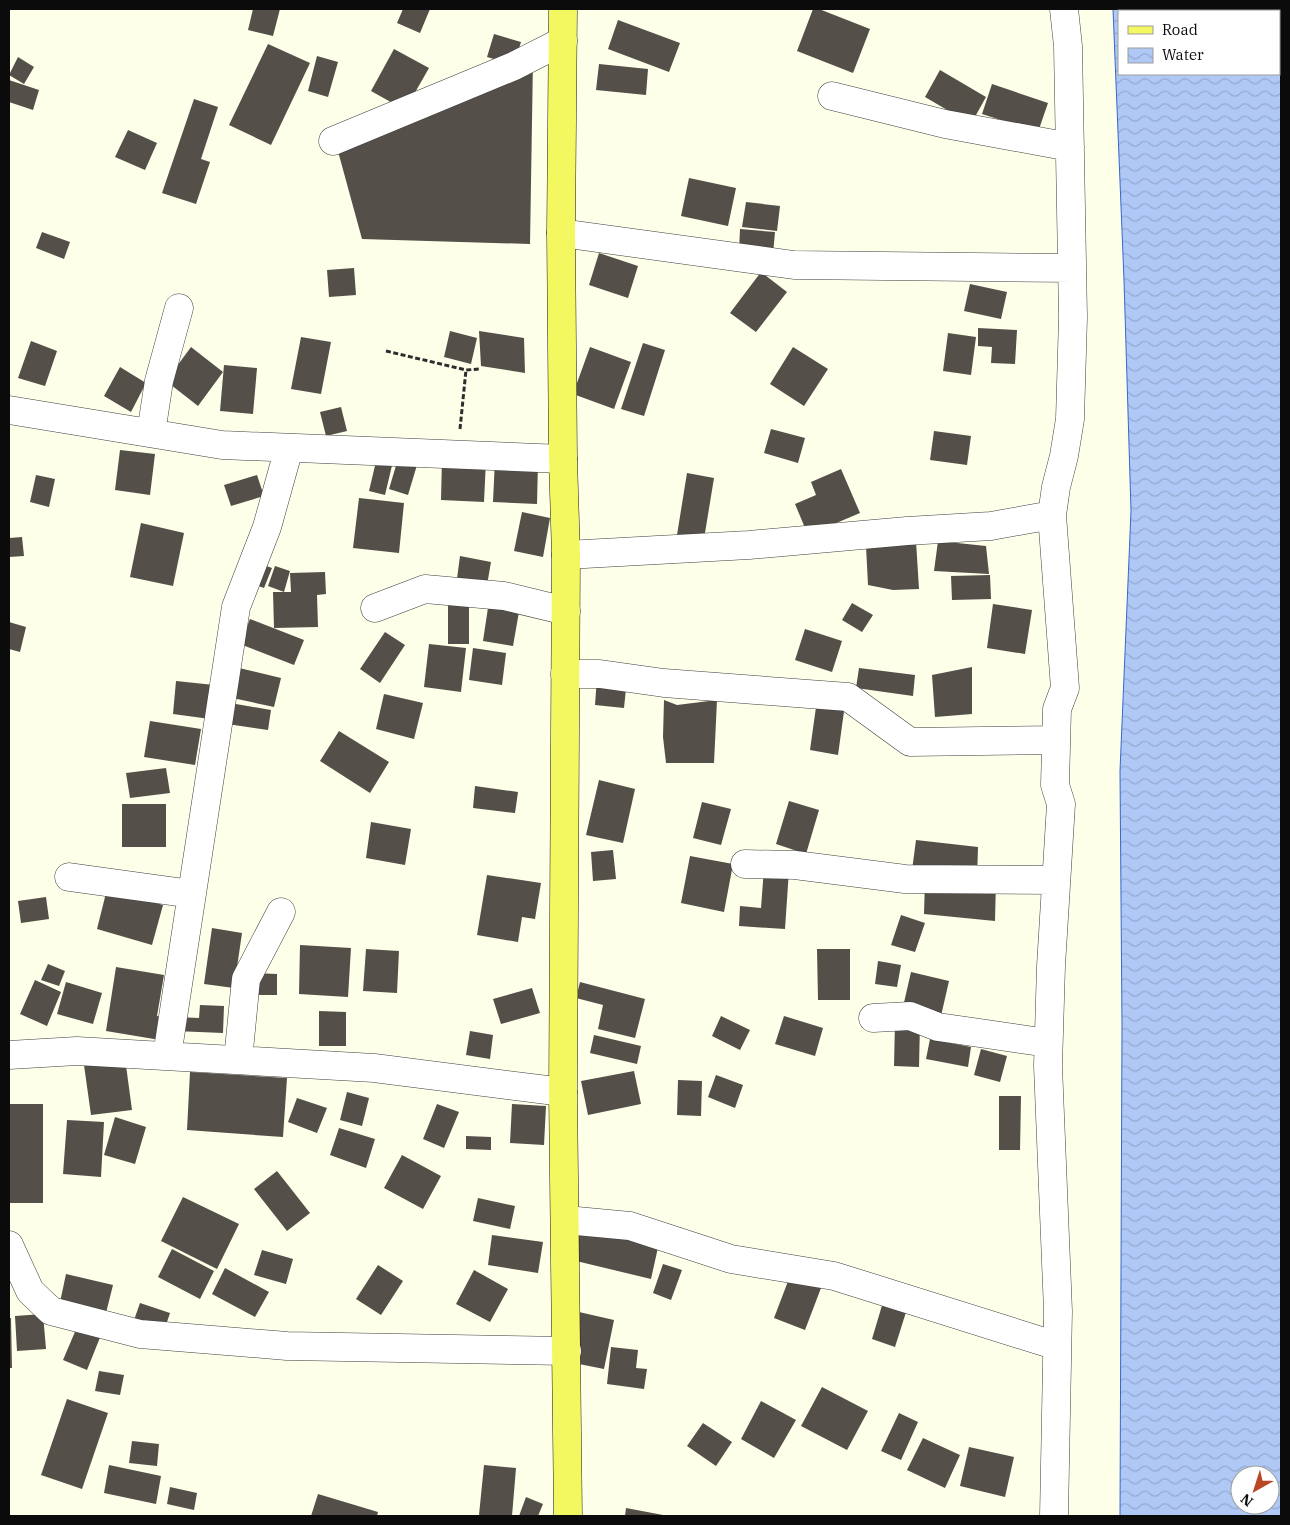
<svg xmlns="http://www.w3.org/2000/svg" width="1290" height="1525" font-family="'IBM Plex Serif',serif">
  <defs>
    <pattern id="water-waves" width="16" height="10" patternUnits="userSpaceOnUse" patternTransform="scale(1.25)"><rect width="16" height="10" fill="#afc8f5"/><path d="M0 5q4-4 8 0t8 0" fill="none" stroke="#95aad1"/></pattern>
  </defs>
  <rect width="100%" height="100%" fill="#fdffe9"/>
  <path fill="url(#water-waves)" stroke="#3668cc" fill-rule="evenodd" d="M1113 9H1281V1516H1120L1122 1025 1120 771 1131 511 1124 280ZM1119 11H1279V74H1119ZM1240 1475H1270V1505H1240Z"/>
  <path fill="#544f48" d="M253 9H280L273 36 248 30Z
    M403 9H430L420 33 397 23Z
    M813 9H819L870 29 853 73 797 51Z
    M618 20 680 43 669 72 608 49Z
    M494 34 521 42 514 65 487 57Z
    M268 44 310 63 271 145 229 125Z
    M394 49 429 68 405 110 371 91Z
    M317 56 338 62 328 97 308 91Z
    M18 57 34 67 24 84 9 75Z
    M533 59 530 244 362 239 336 144Z
    M599 64 648 69 646 95 596 90Z
    M940 70 986 97 971 124 925 97Z
    M9 80 39 90 33 110 9 102Z
    M992 84 1048 103 1038 132 982 114Z
    M194 99 218 107 201 159 210 162 196 204 162 193Z
    M128 130 157 143 145 170 115 157Z
    M689 178 736 188 728 226 681 216Z
    M746 202 780 206 777 231 742 227Z
    M740 229 775 232 773 254 739 251Z
    M42 232 70 242 64 259 36 248Z
    M599 253 638 266 628 298 589 285Z
    M354 268 356 295 329 297 327 270Z
    M761 272 787 292 756 332 730 313Z
    M970 284 1007 292 1001 319 964 311Z
    M978 328 1017 330 1015 364 991 363 992 347 978 346Z
    M450 331 477 338 471 364 444 357Z
    M479 331 524 338 525 373 481 366Z
    M948 333 976 337 971 375 943 371Z
    M301 337 331 342 321 394 291 389Z
    M31 341 57 351 45 386 18 378Z
    M643 343 665 350 644 416 621 409Z
    M191 347 223 372 198 406 166 381Z
    M590 347 631 362 614 409 573 394Z
    M793 347 828 369 804 406 770 384Z
    M224 365 257 368 253 414 220 411Z
    M120 367 146 383 131 412 104 396Z
    M341 407 347 431 326 436 320 412Z
    M771 429 805 438 798 463 764 453Z
    M934 431 971 436 967 465 930 460Z
    M120 450 155 454 150 495 115 490Z
    M378 453 394 457 385 495 369 491Z
    M442 458 486 460 484 502 441 500Z
    M398 459 417 465 408 495 389 489Z
    M495 459 538 462 537 504 493 502Z
    M841 469 860 513 808 535 795 504 816 495 811 482Z
    M687 473 714 478 704 539 677 535Z
    M36 475 55 479 49 507 30 502Z
    M257 475 264 496 231 506 224 485Z
    M359 498 404 503 399 553 353 548Z
    M522 512 550 518 543 557 514 551Z
    M141 523 184 533 173 586 130 577Z
    M22 537 24 556 9 557V538Z
    M916 541 919 589 893 590 868 585 866 546Z
    M938 541 986 546 989 574 934 571Z
    M460 556 491 562 486 591 456 586Z
    M258 563 272 568 264 588 251 583Z
    M275 566 290 571 284 592 268 586Z
    M325 572 326 594 317 595 318 627 274 628 273 592H291L290 573Z
    M990 575 991 599 952 600 951 576Z
    M448 597H469V644H448Z
    M489 601 520 606 513 646 483 641Z
    M852 603 873 615 862 632 842 620Z
    M993 604 1032 610 1025 654 987 648Z
    M250 619 304 640 294 665 240 644Z
    M9 622 26 627 20 652 9 649Z
    M805 629 842 641 832 672 795 660Z
    M385 632 405 645 380 683 360 669Z
    M429 644 466 648 461 692 424 687Z
    M473 648 506 653 502 685 469 680Z
    M235 667 281 678 274 707 228 697Z
    M972 667V714L935 717 932 675Z
    M859 668 915 675 913 696 856 688Z
    M597 677 627 679 624 708 595 705Z
    M176 681 214 685 210 719 173 714Z
    M384 694 423 703 414 739 376 729Z
    M664 700 677 705 717 700 714 763H666L663 737Z
    M817 700 845 704 838 755 810 750Z
    M230 703 271 710 268 730 227 724Z
    M150 721 201 729 195 765 144 757Z
    M339 731 389 762 370 793 320 761Z
    M166 768 170 793 130 798 126 773Z
    M599 780 635 789 623 843 586 835Z
    M475 786 518 792 515 813 473 808Z
    M789 801 819 810 806 854 776 844Z
    M702 802 731 809 721 845 693 838Z
    M122 804H166V847H122Z
    M371 822 411 829 405 865 366 858Z
    M916 840 978 847 977 880H996L995 921 924 914 925 880 911 878Z
    M613 850 616 879 593 881 591 852Z
    M690 856 733 864 724 912 681 903Z
    M764 868 789 870 785 929 739 926 740 906 761 908Z
    M487 875 541 883 535 919 522 917 518 942 477 935Z
    M107 889 163 905 152 945 97 929Z
    M46 897 49 919 21 923 18 901Z
    M901 915 925 923 915 952 891 945Z
    M212 928 242 933 234 988 204 984Z
    M300 945 351 948 348 997 299 994Z
    M366 949 399 951 397 993 363 991Z
    M817 949H850V1000H818Z
    M878 961 901 965 897 987 875 984Z
    M48 964 65 971 59 986 41 980Z
    M116 967 164 975 157 1016 163 1017 160 1040 106 1031Z
    M911 972 949 981 941 1016 903 1007Z
    M254 973 277 974V995H254Z
    M35 980 61 992 47 1026 20 1014Z
    M66 982 102 993 93 1024 57 1014Z
    M580 982 645 999 635 1038 598 1029 603 1005 576 998Z
    M532 988 540 1013 501 1024 493 999Z
    M200 1005 224 1006 223 1033 175 1031 176 1017 199 1018Z
    M319 1011 346 1012V1046H319Z
    M721 1016 750 1030 740 1050 712 1036Z
    M784 1016 823 1028 815 1056 775 1044Z
    M895 1022 920 1023 919 1067 894 1066Z
    M470 1031 493 1035 490 1059 466 1055Z
    M594 1035 641 1046 637 1064 590 1053Z
    M930 1039 971 1047 968 1067 926 1059Z
    M981 1049 1007 1056 1000 1082 974 1075Z
    M83 1058H125L132 1110 91 1115Z
    M634 1071 641 1104 588 1115 581 1081Z
    M190 1072 287 1078 283 1137 187 1130Z
    M716 1075 743 1085 735 1108 708 1097Z
    M678 1080 702 1081 701 1116 677 1115Z
    M347 1092 369 1098 362 1126 340 1120Z
    M999 1096H1021L1020 1150H999Z
    M297 1098 327 1108 317 1133 288 1122Z
    M9 1104H43V1203H9Z
    M437 1104 459 1112 444 1148 423 1139Z
    M512 1104 546 1106 544 1145 510 1143Z
    M115 1117 146 1127 135 1164 104 1155Z
    M67 1120 104 1122 101 1177 63 1174Z
    M339 1128 375 1139 366 1168 330 1155Z
    M466 1136 491 1137V1150L466 1149Z
    M402 1155 441 1176 423 1209 384 1188Z
    M277 1171 310 1213 287 1231 254 1189Z
    M183 1197 239 1224 217 1269 161 1241Z
    M478 1198 515 1206 510 1229 473 1221Z
    M580 1225 659 1243 651 1279 572 1260Z
    M492 1235 543 1242 538 1273 488 1265Z
    M172 1249 214 1271 200 1299 158 1277Z
    M262 1250 293 1259 286 1284 254 1275Z
    M663 1264 682 1270 671 1300 653 1293Z
    M378 1265 403 1281 381 1315 356 1299Z
    M225 1268 269 1292 255 1317 212 1294Z
    M474 1270 508 1289 490 1322 456 1304Z
    M66 1274 113 1285 105 1317 59 1307Z
    M790 1276 821 1288 805 1330 774 1318Z
    M883 1302 907 1309 895 1347 872 1339Z
    M140 1303 170 1313 163 1334 133 1323Z
    M579 1312 614 1320 604 1369 569 1362Z
    M43 1314 46 1349 17 1351 15 1316Z
    M9 1318H11L12 1368H9Z
    M80 1320 103 1330 87 1370 63 1360Z
    M611 1347 638 1350 636 1368 647 1369 644 1389 607 1384Z
    M99 1371 124 1375 120 1395 95 1391Z
    M822 1387 868 1411 847 1450 801 1426Z
    M67 1399 108 1413 82 1489 41 1475Z
    M761 1401 796 1420 774 1458 741 1439Z
    M899 1413 918 1422 901 1460 881 1451Z
    M703 1423 732 1442 716 1466 687 1446Z
    M923 1438 960 1455 945 1488 907 1470Z
    M132 1441 159 1444 157 1466 129 1463Z
    M969 1447 1014 1457 1005 1497 960 1486Z
    M109 1465 161 1476 156 1504 104 1493Z
    M484 1465 516 1468 512 1516 479 1515Z
    M170 1487 197 1493 194 1510 167 1504Z
    M318 1494 378 1512 377 1516H311Z
    M526 1497 543 1504 538 1516H519Z
    M626 1508 663 1515V1516H625Z"/>
  <g fill="none" stroke-linecap="round" stroke-linejoin="round">
    <g stroke="#3e3e3e" stroke-width="29">
      <path id="minor" d="M832 96 945 124 1070 147
        M333 141 514 66 563 41
        M561 233 794 265 1072 268
        M9 410 222 445 563 459
        M151 433 159 381 179 308
        M1052 515 1065 688 1057 709 1055 785 1061 804 1051 966 1048 1066 1058 1311 1054 1516
        M566 555 749 545 907 531 991 526 1052 515 1056 487 1064 456 1070 419 1073 317 1068 46 1064 9
        M375 608 425 589 504 596 566 611
        M565 674H600L664 683 848 697 910 742 1056 740
        M745 864 795 865 905 879 1056 880
        M69 877 192 894
        M873 1018 910 1016 938 1027 1048 1043
        M9 1055 77 1051 374 1068 563 1092
        M167 1056 236 607 267 527 289 448
        M238 1060 246 979 281 912
        M566 1220 630 1226 731 1259 834 1276 1057 1346
        M9 1245 30 1291 51 1311 140 1334 287 1346 567 1351"/>
    </g>
    <g stroke="#1c1c1c" stroke-width="29">
      <path id="major" d="M563 9 561 233 563 459 566 555 563 1092 568 1516"/>
    </g>
    <path stroke="#2d2d2d" stroke-width="3" stroke-dasharray="5 2.5" stroke-linecap="butt" d="M386 351 466 370 480 369
      M460 429 466 370"/>
    <use href="#minor" stroke="#fff" stroke-width="28"/>
    <use href="#major" stroke="#f4f860" stroke-width="28"/>
  </g>
  <rect width="1290" height="1525" fill="none" stroke="#0b0b0b" stroke-width="20"/>
  <rect x="1118" y="10" width="162" height="65" fill="#ffffff" stroke="#9d9d9d"/>
  <rect x="1128" y="26" width="25" height="8" fill="#f4f860" stroke="#9d9d9d"/>
  <text x="1162" y="35" font-size="15" fill="#0b0b0b">Road</text>
  <rect x="1128" y="48" width="25" height="15" fill="url(#water-waves)" stroke="#9d9d9d"/>
  <text x="1162" y="60" font-size="15" fill="#0b0b0b">Water</text>
  <g transform="translate(1255 1490) rotate(219)"><circle r="24" fill="#ffffff" stroke="#9d9d9d"/>
  <path d="M0-4L9 19L0 12L-9 19Z" fill="#b94625"/>
  <text y="-8" font-size="14" font-weight="bold" text-anchor="middle" fill="#0b0b0b">N</text>
  </g>
</svg>
